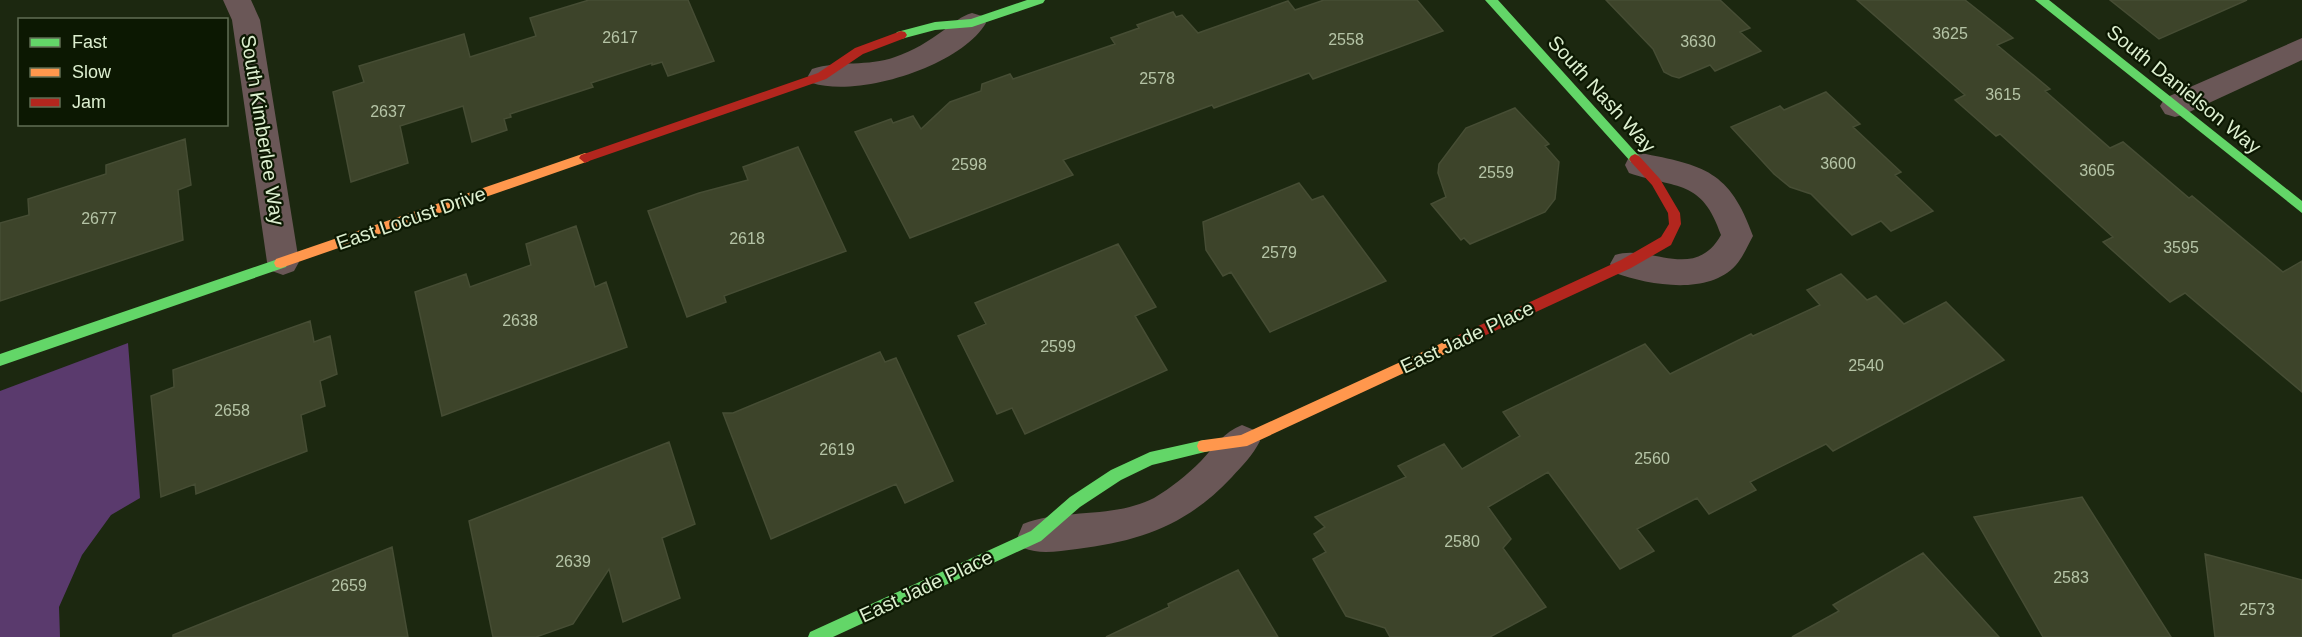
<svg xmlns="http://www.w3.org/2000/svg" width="2302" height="637" font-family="Arial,sans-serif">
  <rect width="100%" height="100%" fill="#1c2810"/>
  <path fill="#5a3a6d" d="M128 343 140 498 111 515 82 555 59 607 60 637H0V391Z"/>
  <path fill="#3d442a" stroke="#464d34" stroke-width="1.5" d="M589 0H688L714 61 668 76 662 62 652 65V63L591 83 593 87 510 114 511 117 504 119 507 130 472 142 463 106 400 126 408 163 351 182 333 92 364 82 359 66 464 34 470 57 536 36 530 18Z
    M1324 0H1417L1443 31 1313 79 1309 73 1214 108 1212 105 1063 160 1073 175 910 238 855 132 891 119 893 123 913 116 921 129 950 102 981 91 982 84 1010 74 1013 79 1115 44 1111 38 1139 28 1137 25 1173 12 1176 17 1182 15 1198 33 1288 1 1295 10Z
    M1606 0H1720L1750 28 1740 32 1761 51 1715 71 1710 65 1679 78 1672 76 1664 72 1653 49Z
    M1857 0H1965L2013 38 1997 45 2050 89 2045 91 2110 148 2123 142 2189 198 2192 196 2283 272 2302 261V392L2185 293 2170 302 2103 242 2113 237 2000 134 1996 136 1955 100 1965 95Z
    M2110 0H2247L2159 39Z
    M1826 92 1860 124 1853 127 1901 172 1895 175 1933 211 1891 231 1881 221 1852 235 1811 194 1790 187 1774 174 1731 127 1780 106 1784 110Z
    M1515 108 1549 144 1545 146 1559 162 1555 199 1545 212 1470 244 1464 238 1461 240 1431 204 1446 197 1438 173 1439 164 1466 128Z
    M185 139 191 185 178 190 183 240 0 301V223L29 215 28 199 106 174V165Z
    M798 147 846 251 724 296 726 302 687 317 648 211 699 193 748 180 743 167Z
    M1299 183 1312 200 1323 196 1386 281 1270 332 1231 272 1223 276 1206 250 1203 222Z
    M576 226 595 287 606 282 627 347 442 416 415 292 466 274 470 287 531 265 526 244Z
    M1118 244 1156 307 1135 316 1167 370 1025 434 1012 408 997 414 958 336 986 324 975 303Z
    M1841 274 1867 300 1876 296 1904 324 1946 302 2004 360 1833 451 1826 444 1750 482 1756 490 1709 514 1697 498 1637 529 1654 551 1620 569 1548 472 1488 507 1511 539 1503 548 1546 607 1490 637H1390L1385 628 1346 616 1313 559 1326 552 1314 534 1325 527 1315 517 1406 477 1398 466 1444 444 1462 469 1520 436 1503 412 1645 344 1670 374 1751 334 1753 336 1820 305 1807 290Z
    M310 321 314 342 330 336 337 374 320 381 325 406 301 415 307 451 196 494 195 484 161 497 151 396 174 387 173 370Z
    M880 352 885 362 896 358 953 481 905 503 896 484 771 539 723 413H733Z
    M669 442 695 524 662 538 680 598 623 622 609 569 573 624 536 637H493L469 521Z
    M2082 497 2171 637H2043L1974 517Z
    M392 547 408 637H173V635Z
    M1923 553 1999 637H1792L1839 611 1833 605Z
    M2205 554 2302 580V637H2215Z
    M1238 570 1278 637H1106L1169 607 1168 604Z"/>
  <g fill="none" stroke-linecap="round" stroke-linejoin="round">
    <path fill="#6a5757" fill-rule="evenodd" d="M223 0H251L260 20 299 262 294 271 283 275 272 271 267 262 232 20Z
      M972 13 982 16 986 23C961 66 859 98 812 83L808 76 812 69C839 60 868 67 895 57 913 51 929 41 944 30 954 23 961 16 972 13Z
      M2302 38V60L2185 114 2175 117 2165 114 2160 106 2165 98Z
      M1640 153C1704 165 1730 171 1753 236 1748 245 1743 257 1736 265 1708 296 1649 285 1615 273L1610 264 1615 255C1649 243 1694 283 1721 235 1702 179 1677 189 1629 173L1625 165 1629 157Z
      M1242 425 1254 430 1260 441C1253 455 1242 466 1232 477 1187 525 1141 541 1077 549 1058 551 1041 555 1023 548L1018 536 1023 524C1064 508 1113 519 1154 498 1171 488 1187 475 1201 461 1214 447 1224 432 1242 425Z"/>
    <path fill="#63d668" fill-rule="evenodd" d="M1027 0H1045L1043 3 972 27 935 30 901 39 895 35 897 32 935 22 971 19Z
      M1485 0H1498L1639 156 1641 159 1639 162H1631Z
      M2035 0H2049L2302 201V213Z
      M281 258 286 259 288 263 286 267 0 366V354Z
      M1204 440 1209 441 1211 446 1209 451 1152 465 1121 480 1080 507 1041 541 833 637H808L810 632 1031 531 1070 497 1111 470 1150 452Z"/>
    <path fill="#ff974d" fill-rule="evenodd" d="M585 153 589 155 591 158 589 161 281 268 276 267 274 263 276 259Z
      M1455 337 1460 339 1462 343 1460 347 1247 446 1204 452 1199 451 1197 446 1199 441 1204 440 1241 435Z"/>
    <path fill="#b3261e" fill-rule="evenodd" d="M901 31 905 32 907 35 905 38 863 54 826 79 589 161 585 163 579 158 581 155 818 73 855 48Z
      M1635 154 1639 156 1660 179 1680 213 1681 224 1671 245 1631 268 1460 347 1455 349 1450 347 1448 343 1450 339 1621 260 1661 237 1669 224 1668 213 1652 185 1631 162 1629 159 1631 156Z"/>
  </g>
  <g text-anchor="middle" stroke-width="4.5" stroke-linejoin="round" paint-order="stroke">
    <g font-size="16" fill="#b5c4a6">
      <text x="1950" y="39">3625</text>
      <text x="620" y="43">2617</text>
      <text x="1346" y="45">2558</text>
      <text x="1698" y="47">3630</text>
      <text x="1157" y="84">2578</text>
      <text x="2003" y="100">3615</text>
      <text x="388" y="117">2637</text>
      <text x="1838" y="169">3600</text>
      <text x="969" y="170">2598</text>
      <text x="2097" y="176">3605</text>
      <text x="1496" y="178">2559</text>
      <text x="99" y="224">2677</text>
      <text x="747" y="244">2618</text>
      <text x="2181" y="253">3595</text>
      <text x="1279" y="258">2579</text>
      <text x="520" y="326">2638</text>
      <text x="1058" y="352">2599</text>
      <text x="1866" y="371">2540</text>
      <text x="232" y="416">2658</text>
      <text x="837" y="455">2619</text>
      <text x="1652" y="464">2560</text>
      <text x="1462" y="547">2580</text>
      <text x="573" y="567">2639</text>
      <text x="2071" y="583">2583</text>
      <text x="349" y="591">2659</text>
      <text x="2257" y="615">2573</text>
    </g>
    <g font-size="20" fill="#ddefd0" stroke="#0c1802">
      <text transform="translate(2184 89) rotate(39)" y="7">South Danielson Way</text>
      <text transform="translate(1602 94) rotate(48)" y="7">South Nash Way</text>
      <text transform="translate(263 130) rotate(81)" y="7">South Kimberlee Way</text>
      <text transform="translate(411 218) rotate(-19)" y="7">East Locust Drive</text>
      <text transform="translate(1467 337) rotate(-25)" y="7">East Jade Place</text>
      <text transform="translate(926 586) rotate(-25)" y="7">East Jade Place</text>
    </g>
  </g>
  <rect x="18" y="18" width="210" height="108" fill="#0c1802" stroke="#606e54" stroke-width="1.5"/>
  <rect x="30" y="38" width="30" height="9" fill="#63d668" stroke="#606e54" stroke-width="1.5"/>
  <text x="72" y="48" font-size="18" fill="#ddefd0">Fast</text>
  <rect x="30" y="68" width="30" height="9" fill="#ff974d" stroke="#606e54" stroke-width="1.5"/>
  <text x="72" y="78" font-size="18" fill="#ddefd0">Slow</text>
  <rect x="30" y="98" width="30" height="9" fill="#b3261e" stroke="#606e54" stroke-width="1.5"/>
  <text x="72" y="108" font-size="18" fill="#ddefd0">Jam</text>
</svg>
